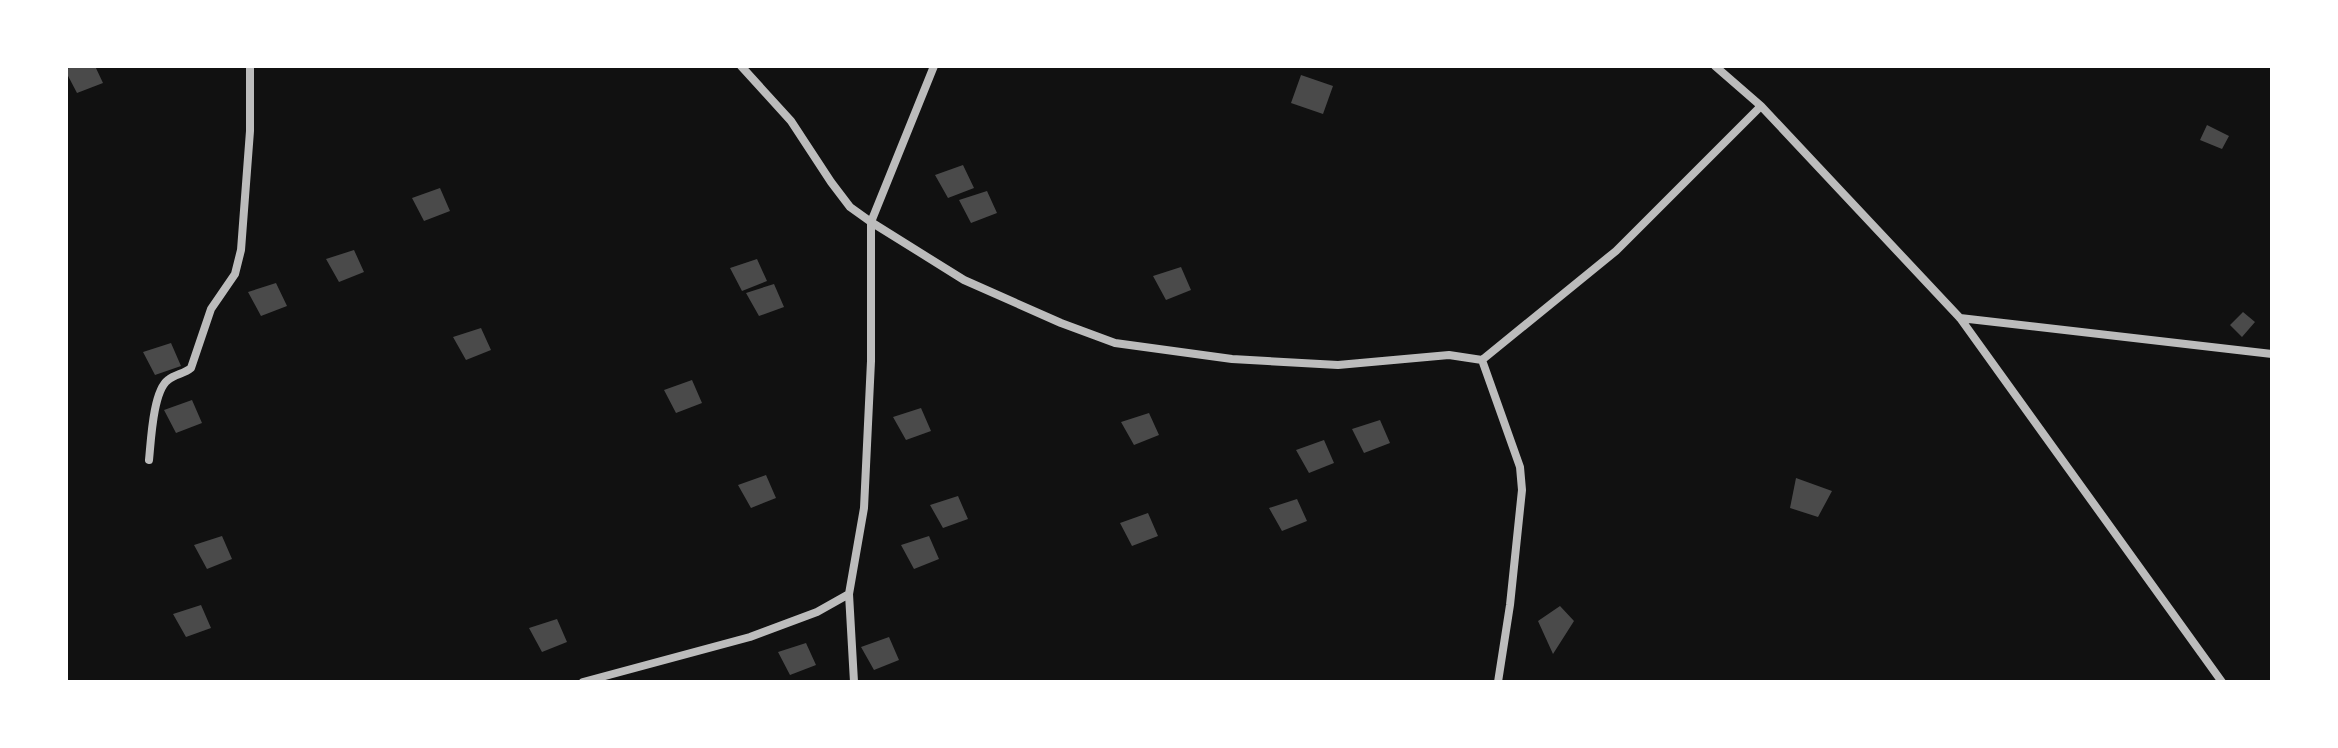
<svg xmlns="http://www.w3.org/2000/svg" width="2338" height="748" font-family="Karla,sans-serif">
  <rect width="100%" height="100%" fill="#111"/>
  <path fill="#4a4a4a" d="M75 66H95L103 83 77 93 66 72V69Z
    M1301 75 1333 86 1323 114 1291 103Z
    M2207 125 2229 136 2222 149 2200 140Z
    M963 165 974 188 948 198 935 175Z
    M440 188 450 211 424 221 412 198Z
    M987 191 997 213 971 223 959 200Z
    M354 250 364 272 339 282 326 259Z
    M757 259 767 281 742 291 730 268Z
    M1181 267 1191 290 1166 300 1153 276Z
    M276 283 287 306 261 316 248 292Z
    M774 284 784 307 759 316 746 293Z
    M2243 312 2255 322 2242 337 2230 325Z
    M481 328 491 350 466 360 453 337Z
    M171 343 181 366 155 375 143 352Z
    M692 380 702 403 676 413 664 390Z
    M192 400 202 423 176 433 164 410Z
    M921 408 931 431 906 440 893 417Z
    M1149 413 1159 435 1134 445 1121 422Z
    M1380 420 1390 443 1364 453 1352 429Z
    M1324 440 1334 463 1309 473 1296 450Z
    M766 475 776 498 751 508 738 485Z
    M1796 478 1832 491 1818 517 1790 508Z
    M958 496 968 519 943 528 930 505Z
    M1297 499 1307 521 1282 531 1269 508Z
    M1148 513 1158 536 1132 546 1120 523Z
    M222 536 232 559 207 569 194 545Z
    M929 536 939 559 914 569 901 545Z
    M201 605 211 628 186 637 173 614Z
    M1560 606 1574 621 1553 654 1538 621Z
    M557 619 567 642 542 652 529 628Z
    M889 637 899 660 874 670 861 647Z
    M806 643 816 665 790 675 778 652Z"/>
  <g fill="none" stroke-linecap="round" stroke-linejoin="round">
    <path stroke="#bcbcbc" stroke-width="8" d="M741 66 791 121 831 182 850 207 871 222 964 280 1061 323 1115 343 1232 359 1338 365 1449 355 1482 360 1616 251 1761 106
      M1715 66 1761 106 1960 318 2222 682
      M1960 318 2272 354
      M1482 360 1520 467 1522 490 1510 605 1498 682
      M149 460C151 441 153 391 168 380 175 374 184 374 191 368L211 309 235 274 241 250 250 131V66
      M849 594 854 682
      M583 682 750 637 817 612 849 594 864 508 871 361V222L934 66"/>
  </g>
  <rect width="2338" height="748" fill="none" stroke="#ffffff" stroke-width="136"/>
</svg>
